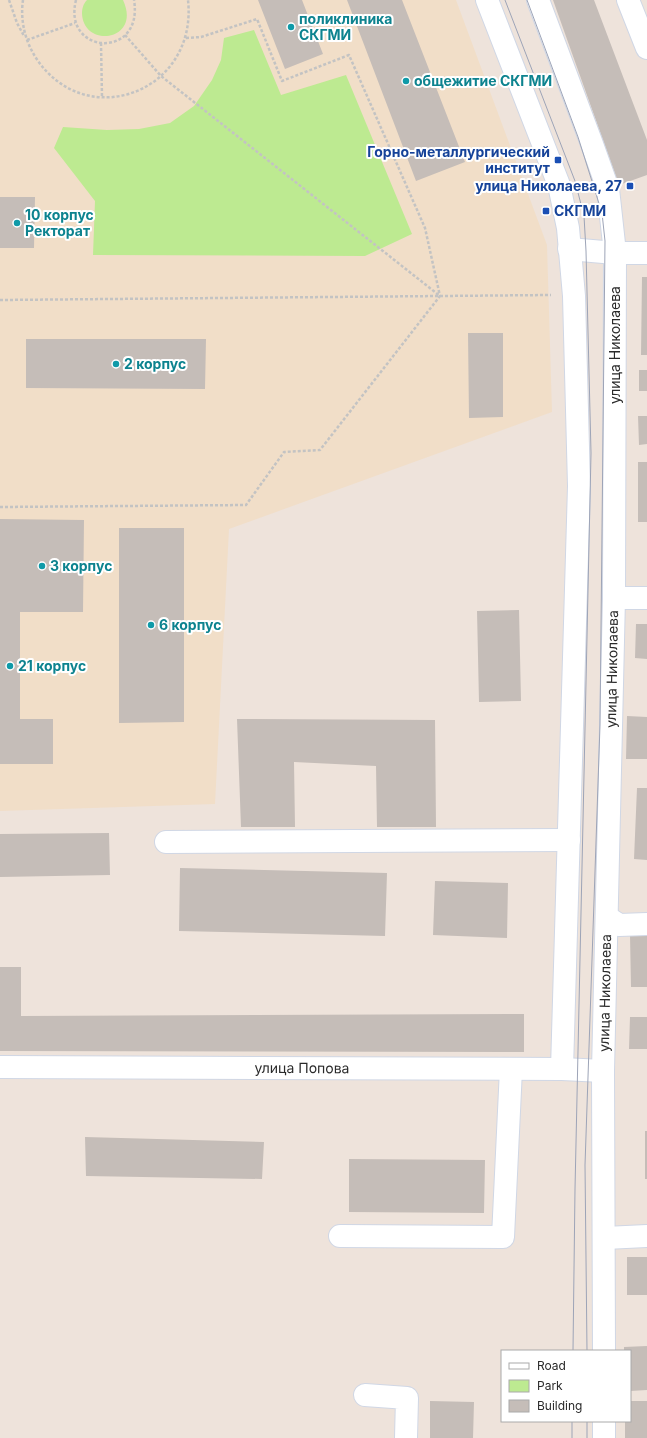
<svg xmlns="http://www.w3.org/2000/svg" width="647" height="1438" font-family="Inter,sans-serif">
  <rect width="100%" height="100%" fill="#eee3db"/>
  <path fill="#f1dec8" d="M0 0H456L547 245 552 412 229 529 215 804 0 811Z"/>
  <path fill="#bdea91" d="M87 0H123C142 41 84 49 82 14 82 9 83 4 87 0Z
    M254 30 281 95 346 75 412 234 365 256 93 255 95 201 54 148 63 127 107 130 139 129 170 123 194 106 212 80 221 60 224 38Z"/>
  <path fill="#c5bdb8" d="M258 0H302L323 54 285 69Z
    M347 0H402L465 162 416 181Z
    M553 0H594L647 140V175L619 185Z
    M0 197H35L34 248H0Z
    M642 277H647V355H641Z
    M468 333H503V417L469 418Z
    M26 339H206L205 389 26 388Z
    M639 370H647V391H639Z
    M638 416H647V444L639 445Z
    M638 462H647V522H638Z
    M0 519 84 520 83 612H20V719H53V764H0Z
    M119 528H184V722L119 723Z
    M519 610 521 701 479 702 477 611Z
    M636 624H647V659L635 658Z
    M627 716 647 717V759H626Z
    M237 719 435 720 436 827H377L376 766 294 762 295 827H241Z
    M637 788H647V860L634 859Z
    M109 833 110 875 0 877V834Z
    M180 868 387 873 385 936 179 931Z
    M435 881 508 883 507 938 433 935Z
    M630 935H647V987H631Z
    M0 967H21V1016L524 1014V1052L0 1051Z
    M630 1017H647V1049H629Z
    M645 1131H647V1179H645Z
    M85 1137 264 1142 262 1179 86 1176Z
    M349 1159 485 1160 484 1213 349 1212Z
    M627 1257H647V1295H627Z
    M647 1346V1390L630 1391V1351H624V1347Z
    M430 1401 474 1402 473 1438H430Z
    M630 1401H647V1438H625V1421H630Z"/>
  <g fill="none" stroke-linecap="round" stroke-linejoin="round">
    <g stroke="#d0d7e5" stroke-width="24">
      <g id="minor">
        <path d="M487 0 559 185 568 228 574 296 579 486 562 1069"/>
        <path d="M538 0 592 144 608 189 615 253 614 598 603 1071 604 1351"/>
        <path d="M628 0 647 48"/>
        <path d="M569 249 615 253H647"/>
        <path d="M614 598H647"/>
        <path d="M166 842 569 840"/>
        <path d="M607 917 619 925 647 924"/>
        <path id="s1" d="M0 1067 562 1069 603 1071"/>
        <path d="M340 1236 503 1237 511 1069"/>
        <path d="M605 1238 647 1236"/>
        <path d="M365 1395 407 1398 406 1438"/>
        <path d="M604 1438V1421"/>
      </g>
    </g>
    <path stroke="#c3c3c3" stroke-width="2.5" stroke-dasharray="3 2" stroke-linecap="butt" d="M9 0 17 23 24 36
      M23 0C20 20 25 41 36 58 86 134 198 92 188 0
      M76 0C62 55 144 60 134 0
      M125 35 161 76 440 296
      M186 38 201 37 257 19 282 81 349 55 425 228 440 296
      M27 40 75 23
      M101 43 102 97
      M0 300 551 295
      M0 507 246 505 284 452 320 450 440 296"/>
    <use href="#minor" stroke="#fff" stroke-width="22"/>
    <path stroke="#9da4b7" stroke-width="1" d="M505 0 575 181 584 216 586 251 591 453 575 1189 573 1351
      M527 0 578 137 602 213 605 241 600 725 585 1165 587 1351
      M572 1438V1421
      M587 1438V1421"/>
  </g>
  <g fill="#0f9aa8" stroke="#fff" stroke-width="1.5">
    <circle cx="291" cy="27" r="4"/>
    <circle cx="406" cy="81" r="4"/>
    <circle cx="17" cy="223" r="4"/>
    <circle cx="116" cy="364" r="4"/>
    <circle cx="42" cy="566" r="4"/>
    <circle cx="151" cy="625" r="4"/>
    <circle cx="10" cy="666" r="4"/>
  </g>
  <g fill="#1a4fb4" stroke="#fff" stroke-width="1.5">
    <rect x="554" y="156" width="8" height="8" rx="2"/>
    <rect x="626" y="182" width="8" height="8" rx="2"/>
    <rect x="542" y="207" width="8" height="8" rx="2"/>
  </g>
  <g text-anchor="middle" stroke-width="4" stroke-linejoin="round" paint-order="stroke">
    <g font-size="14" font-weight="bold" fill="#0d838f" stroke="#fff" text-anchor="start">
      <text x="299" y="24">поликлиника<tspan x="299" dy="16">СКГМИ</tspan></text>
      <text x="414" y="86">общежитие СКГМИ</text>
      <text x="25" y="220">10 корпус<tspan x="25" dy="16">Ректорат</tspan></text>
      <text x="124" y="369">2 корпус</text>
      <text x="50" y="571">3 корпус</text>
      <text x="159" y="630">6 корпус</text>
      <text x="18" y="671">21 корпус</text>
    </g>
    <g font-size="14" font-weight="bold" fill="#164399" stroke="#fff" text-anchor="end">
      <text x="550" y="157">Горно-металлургический<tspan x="550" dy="16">институт</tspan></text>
      <text x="622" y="191">улица Николаева, 27</text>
      <text x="554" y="216" text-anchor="start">СКГМИ</text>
    </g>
    <g font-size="14" fill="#2a2a2a" stroke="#fff">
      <text transform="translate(615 345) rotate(-90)" y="5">улица Николаева</text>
      <text transform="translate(612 669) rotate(-89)" y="5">улица Николаева</text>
      <text transform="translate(605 993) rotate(-89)" y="5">улица Николаева</text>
      <text dy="5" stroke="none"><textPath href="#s1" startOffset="302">улица Попова</textPath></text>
    </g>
  </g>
  <rect x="501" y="1350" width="130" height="72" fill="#ffffff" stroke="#aaaaaa"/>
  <rect x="509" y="1363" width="20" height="6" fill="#ffffff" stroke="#aaaaaa"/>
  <text x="537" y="1370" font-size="12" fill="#2a2a2a">Road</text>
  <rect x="509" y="1380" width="20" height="12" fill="#bdea91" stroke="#aaaaaa"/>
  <text x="537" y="1390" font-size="12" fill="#2a2a2a">Park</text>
  <rect x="509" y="1400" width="20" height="12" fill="#c5bdb8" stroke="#aaaaaa"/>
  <text x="537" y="1410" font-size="12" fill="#2a2a2a">Building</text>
</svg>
